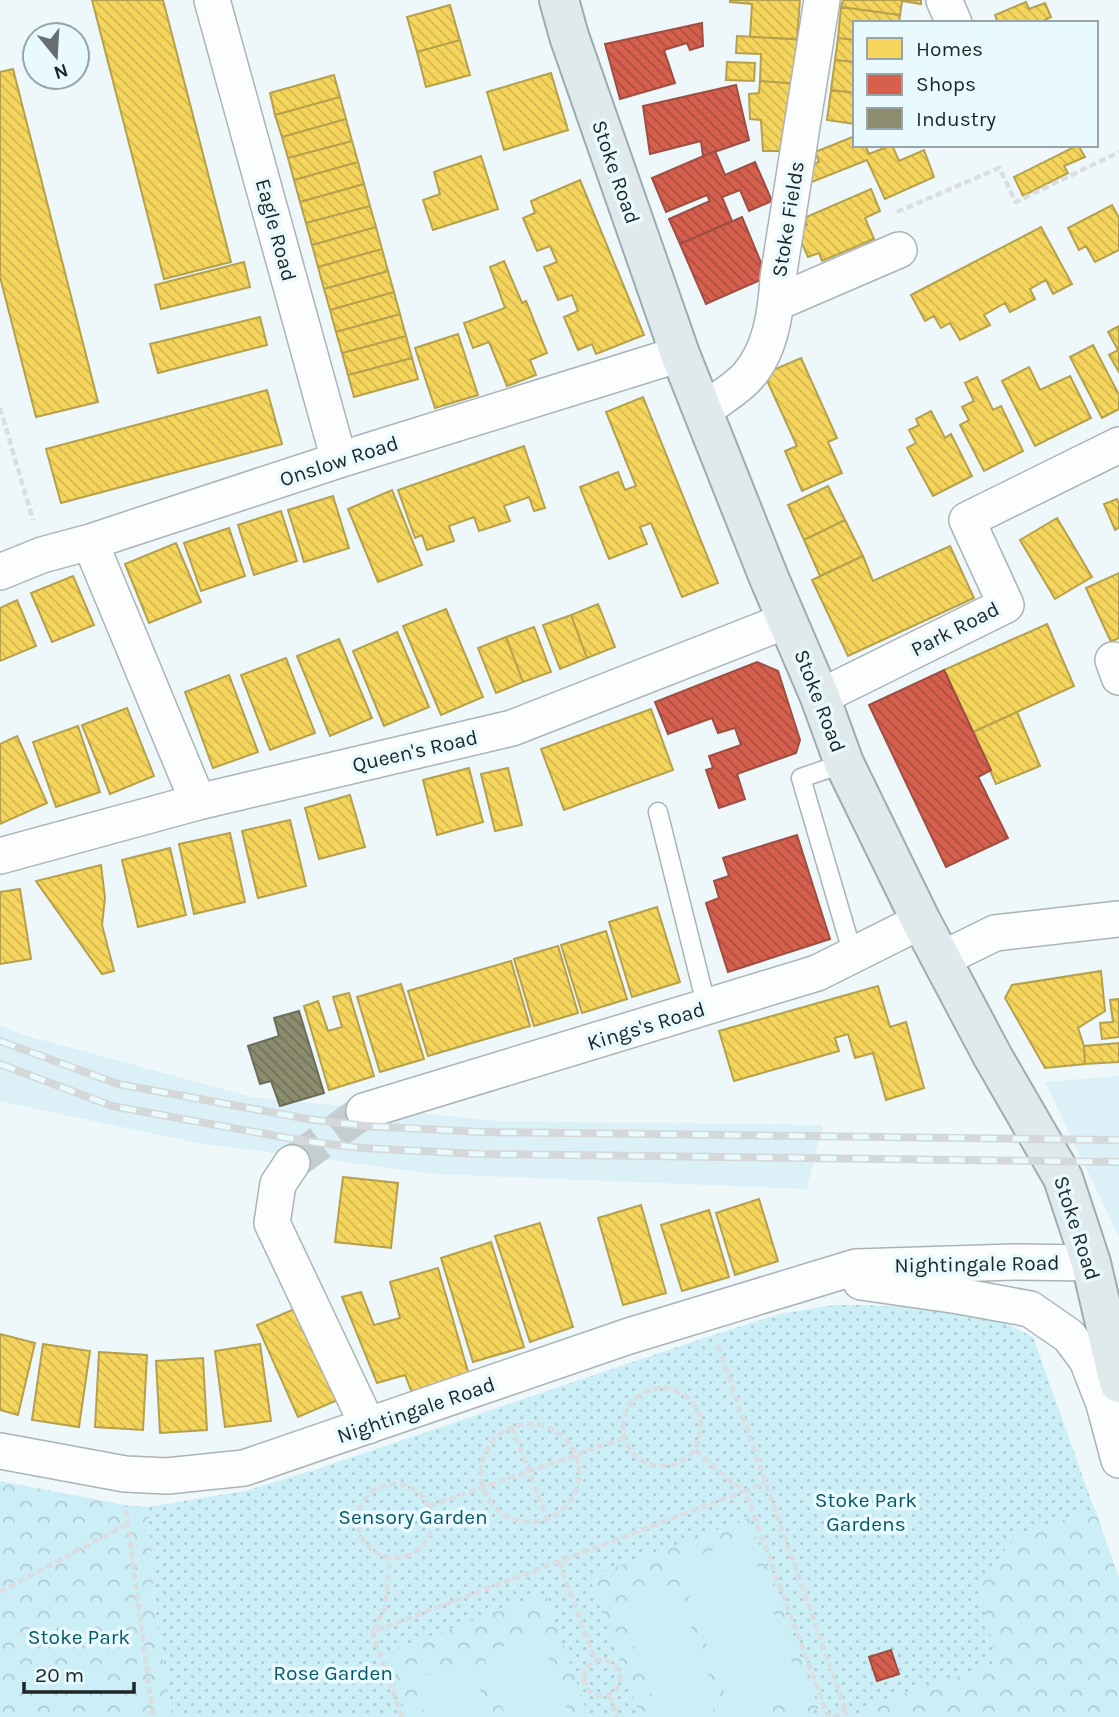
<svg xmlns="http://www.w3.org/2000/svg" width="1119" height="1717" font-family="Karla,sans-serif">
  <defs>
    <pattern id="grass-dots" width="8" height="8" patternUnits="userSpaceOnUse" patternTransform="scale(1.75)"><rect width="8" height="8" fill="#cceef7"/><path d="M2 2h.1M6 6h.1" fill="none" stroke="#afccd4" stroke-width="1.8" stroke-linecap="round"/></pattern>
    <pattern id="park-crowns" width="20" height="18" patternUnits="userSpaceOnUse" patternTransform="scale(1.75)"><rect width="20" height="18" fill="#cceef7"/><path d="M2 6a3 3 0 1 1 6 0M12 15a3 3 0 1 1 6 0" fill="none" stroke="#afccd4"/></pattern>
    <pattern id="homes-back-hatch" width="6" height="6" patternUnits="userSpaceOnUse" patternTransform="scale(1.75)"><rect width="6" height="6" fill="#f6d55c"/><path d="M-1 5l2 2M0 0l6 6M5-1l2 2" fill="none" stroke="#d2b750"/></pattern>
    <pattern id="shops-back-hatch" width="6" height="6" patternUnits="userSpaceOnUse" patternTransform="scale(1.75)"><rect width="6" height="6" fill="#d6604d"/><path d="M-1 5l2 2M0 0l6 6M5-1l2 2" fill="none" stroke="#ad4f40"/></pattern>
    <pattern id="industry-back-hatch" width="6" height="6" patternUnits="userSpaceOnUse" patternTransform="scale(1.75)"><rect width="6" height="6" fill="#8c8c6e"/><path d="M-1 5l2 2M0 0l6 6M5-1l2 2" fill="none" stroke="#72725a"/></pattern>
  </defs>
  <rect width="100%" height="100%" fill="#eef7fa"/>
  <path fill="#dcf1f7" d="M0 1025 20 1034 252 1097 497 1121 823 1125 807 1189 437 1174 197 1143 0 1101Z
    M1119 1076V1237L1045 1082Z"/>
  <path fill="url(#grass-dots)" d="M834 1305C888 1305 945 1307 998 1321 1010 1324 1022 1332 1033 1337L1119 1579V1717H172L154 1601 148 1507 245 1491 311 1471 704 1338 780 1314Z"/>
  <path fill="url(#park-crowns)" d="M0 1481 125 1505 148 1507 154 1601 172 1717H0Z
    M1095 1509 1119 1579V1717H863L871 1707 883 1700 998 1664 977 1584 1017 1536Z
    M749 1518 819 1708 793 1717H640L589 1577Z
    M545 1594 589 1717H407L384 1653Z"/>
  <path fill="#cceef7" d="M747 1538 804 1696 744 1717H733L677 1563Z
    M675 1583 720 1707 692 1717H660L619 1604Z
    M539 1633 570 1717H506L483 1654Z
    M469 1659 490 1717H426L413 1680Z"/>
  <path fill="url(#homes-back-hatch)" stroke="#b5a04c" stroke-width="2" d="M92 0H163L231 262 164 279Z
    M730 0H800L797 39 750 37 752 4 730 2Z
    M843 0H921V4L902 1 900 15 841 7Z
    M1026 2 1029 9 1045 3 1051 17 1039 23H998L995 15Z
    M450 5 460 40 417 52 407 17Z
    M841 7 900 15 899 23H855V40L838 38Z
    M737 36 808 40 803 84 760 81 761 54 736 53Z
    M838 38 855 40V62L835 60Z
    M460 40 470 75 426 87 417 52Z
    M835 60 855 62V93L831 90Z
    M727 62 755 63 754 81 726 80Z
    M13 69 98 402 36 417 0 277V72Z
    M551 73 568 130 504 150 487 92Z
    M334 75 340 97 275 115 270 93Z
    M760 81 803 84 793 151H763L761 120 750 119 749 94 759 93Z
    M831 90 855 93V124L827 120Z
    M340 97 346 119 282 137 275 115Z
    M346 119 352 141 288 158 282 137Z
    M855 136V145H865L869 154 892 145 899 161 924 150 934 177 885 199 867 160 802 186 805 167 819 162 815 152Z
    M352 141 358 162 294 180 288 158Z
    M1078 145 1085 157 1064 166 1068 173 1023 196 1014 177Z
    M481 156 498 209 433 230 423 200 440 194 434 172Z
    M358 162 364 184 300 202 294 180Z
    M580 180 644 335 596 354 592 344 578 350 564 317 578 311 572 295 558 300 544 267 557 262 550 246 537 251 523 218 535 213 531 201Z
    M364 184 370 206 306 223 300 202Z
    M871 189 880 211 865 218 874 239 822 261 819 253 808 257 796 230 807 225 804 218Z
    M1112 205 1119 218V250L1095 262 1086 246 1079 250 1068 228Z
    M370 206 376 227 312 245 306 223Z
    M376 227 382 249 318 267 312 245Z
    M1041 227 1072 284 1053 294 1046 280 1030 289 1035 299 1010 312 1005 303 984 315 990 325 960 340 950 323 941 328 934 316 925 321 911 295Z
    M382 249 388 271 324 289 318 267Z
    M504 261 522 303 526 301 547 353 530 360 536 375 507 386 489 342 473 348 464 323 505 308 490 267Z
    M244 262 250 287 161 309 155 285Z
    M388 271 394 292 330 310 324 289Z
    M394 292 400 314 336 332 330 310Z
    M400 314 406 336 342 353 336 332Z
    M260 317 267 345 158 373 150 344Z
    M1119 326V372L1109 355 1118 350 1108 332Z
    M458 334 478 395 435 408 415 348Z
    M406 336 412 358 348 375 342 353Z
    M1093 345 1119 395V409L1102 418 1070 357Z
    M412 358 418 379 354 397 348 375Z
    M801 358 837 438 828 442 842 473 802 491 785 451 797 446 764 374Z
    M1029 367 1040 390 1070 376 1091 418 1035 446 1002 381Z
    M977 377 993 410 1001 406 1023 451 984 471 960 425 969 420 962 407 974 401 965 383Z
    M267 390 282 444 61 503 46 449Z
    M643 397 718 583 682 597 651 523 640 527 647 544 609 559 580 487 618 472 625 490 636 486 606 412Z
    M931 411 945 438 951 434 972 476 933 496 907 448 916 443 909 430 919 425 916 419Z
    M524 446 545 508 534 511 529 497 504 506 510 521 479 531 474 517 449 526 454 541 427 550 422 535 415 538 398 490Z
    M828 486 845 520 804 540 788 505Z
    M392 490 422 565 378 582 348 509Z
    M333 496 349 548 304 562 288 510Z
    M1117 499 1119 504V528L1115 530 1104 504Z
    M281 511 297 561 254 575 238 525Z
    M1057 518 1092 577 1055 599 1020 540Z
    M845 520 863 556 820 576 804 540Z
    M229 528 245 576 201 591 184 543Z
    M176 543 201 602 149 623 125 564Z
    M950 546 974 598 848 656 812 580 863 556 873 581Z
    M1119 573V638L1111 642 1086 588Z
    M73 576 94 625 52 642 31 593Z
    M17 600 36 646 0 661V608Z
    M598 604 615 647 587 658 571 615Z
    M446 609 483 697 441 715 403 626Z
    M571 615 587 658 560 669 543 625Z
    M1047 624 1074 686 973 732 944 670Z
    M534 627 551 672 523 682 506 637Z
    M397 632 429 707 384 726 353 651Z
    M506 637 523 682 496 693 478 648Z
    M339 639 372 718 330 736 297 656Z
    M286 658 315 733 270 750 241 675Z
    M229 675 258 752 213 768 185 692Z
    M127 708 154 776 110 794 82 725Z
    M651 709 673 770 564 810 541 749Z
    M1017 712 1040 766 996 784 973 732Z
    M78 726 100 792 56 807 33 742Z
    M17 736 47 803 0 824V744Z
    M469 768 483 822 437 835 423 780Z
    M508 768 522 825 495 831 481 774Z
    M350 795 365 847 319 859 305 808Z
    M290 820 306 886 258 898 242 831Z
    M230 833 245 902 194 914 179 844Z
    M170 848 186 915 138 927 122 860Z
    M101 865 105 898 102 925 114 971 102 974 36 881Z
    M20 889 31 959 0 964V892Z
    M657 907 680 982 632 997 609 922Z
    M606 931 627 999 582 1013 561 945Z
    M558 946 578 1013 534 1026 514 959Z
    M511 961 530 1026 428 1056 408 991Z
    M1101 971 1105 1011 1078 1028 1084 1046 1085 1064 1045 1068 1005 998 1012 985Z
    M401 984 424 1059 380 1072 357 997Z
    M878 986 890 1027 906 1022 924 1088 886 1100 873 1053 855 1058 848 1034 835 1038 839 1051 734 1081 719 1031Z
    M349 993 374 1076 329 1090 304 1006 318 1001 328 1031 342 1027 333 997Z
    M1119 999V1037L1102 1039 1100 1023 1113 1022 1110 1000Z
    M1119 1043V1062L1085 1064 1084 1046Z
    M343 1177 398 1183 391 1248 335 1242Z
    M759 1199 778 1261 735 1275 716 1213Z
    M641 1205 666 1293 623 1305 598 1218Z
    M709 1210 729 1277 682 1291 661 1225Z
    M540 1223 573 1327 530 1342 495 1236Z
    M491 1242 524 1347 473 1362 441 1258Z
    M438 1268 469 1375 412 1393 405 1375 377 1383 342 1297 361 1292 374 1325 400 1318 390 1282Z
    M299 1307 340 1399 298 1417 257 1325Z
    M0 1334 35 1343 18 1415 0 1410Z
    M43 1344 90 1351 79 1427 32 1420Z
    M260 1344 271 1421 225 1427 215 1351Z
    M99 1352 147 1355 143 1430 95 1427Z
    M203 1358 207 1430 160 1433 156 1361Z"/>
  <path fill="url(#shops-back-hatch)" stroke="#9e4e42" stroke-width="2" d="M702 23 703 46 690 50 687 43 664 50 675 83 620 99 605 44Z
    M736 85 749 140 703 156 701 141 650 154 643 106Z
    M715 151 725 175 755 162 772 201 749 211 740 190 722 197 732 221 680 244 669 219 710 201 707 195 666 212 652 178Z
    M742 217 767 277 706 304 680 244Z
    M757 662 778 671 800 740 796 753 737 774 745 799 719 808 706 770 713 768 709 756 741 745 735 728 718 733 712 718 668 734 655 702Z
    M944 670 991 770 978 777 1008 838 946 867 869 705Z
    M797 835 830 939 728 972 706 903 719 898 714 881 729 876 723 858Z
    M891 1650 899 1674 877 1681 869 1657Z"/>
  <path fill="url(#industry-back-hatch)" stroke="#6b6d59" stroke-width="2" d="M299 1011 324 1093 280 1106 271 1081 260 1084 248 1046 279 1036 274 1018Z"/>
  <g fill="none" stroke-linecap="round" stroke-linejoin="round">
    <path stroke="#c4cdd0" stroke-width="35" stroke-dasharray="35 18" stroke-linecap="butt" d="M292 1163 364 1111"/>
    <g stroke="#abb3b6" stroke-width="21">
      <path id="service" d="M844 763 801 778 853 955
        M658 812 707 1008"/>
    </g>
    <g stroke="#abb3b6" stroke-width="38">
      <path id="minor" d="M212 0 339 460
        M944 0 954 23
        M776 303 899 250
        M703 411C717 400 735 390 747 377 771 351 776 311 778 278L822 0
        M90 542 198 802
        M0 572 42 555 90 542 339 460 680 354
        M1113 660 1119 677
        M820 697 1006 605 967 520 1119 445
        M0 856 198 802 512 728 788 620
        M942 959 995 933 1119 919
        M364 1111 817 973 921 921
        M292 1163 278 1184 272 1223 368 1426
        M861 1282 959 1296 1030 1309 1069 1336 1087 1360 1104 1404 1119 1460
        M0 1451 125 1474 167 1476 244 1468 629 1336 856 1267 1014 1262 1091 1263"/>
    </g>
    <g stroke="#9cadb1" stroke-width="42">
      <path id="primary" d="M559 0 569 36 680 354 769 578 820 697 844 763 921 921 993 1057 1063 1178 1091 1263 1119 1383"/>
    </g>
    <path stroke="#dbdee0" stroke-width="4.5" stroke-dasharray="7 3.5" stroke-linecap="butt" d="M897 212 999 168 1016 202 1119 152
      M0 408 33 520
      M718 1346 846 1712
      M623 1427a39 39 0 1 1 78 0a39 39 0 1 1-78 0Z
      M481 1473a49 49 0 1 1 98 0a49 49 0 1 1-98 0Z
      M512 1427 547 1519
      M695 1450 731 1482 745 1491 765 1484
      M358 1521a37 37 0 1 1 74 0a37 37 0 1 1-74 0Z
      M429 1506 624 1438
      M126 1510 153 1717
      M559 1562 595 1660
      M0 1592 127 1524
      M373 1630 385 1608 390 1558
      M584 1678a18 18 0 1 1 36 0a18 18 0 1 1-36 0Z
      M609 1695 617 1717
      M402 1717 372 1632 745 1491 828 1717
      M833 1717 846 1712 848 1717"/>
    <use href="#service" stroke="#fcfefe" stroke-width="18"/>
    <use href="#minor" stroke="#fcfefe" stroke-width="35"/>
    <use href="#primary" stroke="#e0e9ec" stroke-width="38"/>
    <g stroke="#d4d8d9" stroke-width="8">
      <path id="rail" d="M0 1041 118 1084 308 1119 364 1126 480 1132 1119 1140
        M0 1064 112 1106 304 1141 362 1148 479 1154 1119 1162"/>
    </g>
    <use href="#rail" stroke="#e9faff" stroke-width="5" stroke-dasharray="16" stroke-linecap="butt"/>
  </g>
  <g text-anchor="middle" stroke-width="7" stroke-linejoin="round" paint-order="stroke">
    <g font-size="21" fill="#1d2527" stroke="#e9faff">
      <text transform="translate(616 172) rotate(71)" y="7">Stoke Road</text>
      <text transform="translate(788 219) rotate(-81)" y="7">Stoke Fields</text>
      <text transform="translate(276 230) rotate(75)" y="7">Eagle Road</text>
      <text transform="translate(339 461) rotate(-18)" y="7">Onslow Road</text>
      <text transform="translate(955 629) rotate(-27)" y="7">Park Road</text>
      <text transform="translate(820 701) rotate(69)" y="7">Stoke Road</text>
      <text transform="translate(415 751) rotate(-13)" y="7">Queen's Road</text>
      <text transform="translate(646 1026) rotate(-17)" y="7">Kings's Road</text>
      <text transform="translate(1077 1228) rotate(72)" y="7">Stoke Road</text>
      <text transform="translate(977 1264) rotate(-1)" y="7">Nightingale Road</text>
      <text transform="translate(416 1410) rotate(-19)" y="7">Nightingale Road</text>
    </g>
    <g font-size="21" fill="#085868" stroke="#e9faff">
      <text x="866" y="1507">Stoke Park<tspan x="866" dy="24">Gardens</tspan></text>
      <text x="413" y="1524">Sensory Garden</text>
      <text x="79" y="1644">Stoke Park</text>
      <text x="333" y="1680">Rose Garden</text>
    </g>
  </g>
  <rect x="853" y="21" width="245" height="126" fill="#e9faff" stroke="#97a5a9" stroke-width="2"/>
  <rect x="867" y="38" width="35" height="21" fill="#f6d55c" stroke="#97a5a9" stroke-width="2"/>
  <text x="916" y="56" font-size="21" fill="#1d2527">Homes</text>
  <rect x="867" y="74" width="35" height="21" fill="#d6604d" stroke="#97a5a9" stroke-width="2"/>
  <text x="916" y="91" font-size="21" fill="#1d2527">Shops</text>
  <rect x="867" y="108" width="35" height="21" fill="#8c8c6e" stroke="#97a5a9" stroke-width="2"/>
  <text x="916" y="126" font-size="21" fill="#1d2527">Industry</text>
  <g transform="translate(56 56) rotate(162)"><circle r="33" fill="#e9faff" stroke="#97a5a9" stroke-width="2"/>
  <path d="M0-5L12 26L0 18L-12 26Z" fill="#666e71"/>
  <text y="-10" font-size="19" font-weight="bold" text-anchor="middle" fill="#1d2527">N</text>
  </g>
  <path d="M24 1682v10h110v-10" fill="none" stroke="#1d2527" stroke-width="3.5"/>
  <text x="35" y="1682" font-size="21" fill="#1d2527" stroke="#e9faff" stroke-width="5" paint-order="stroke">20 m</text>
</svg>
